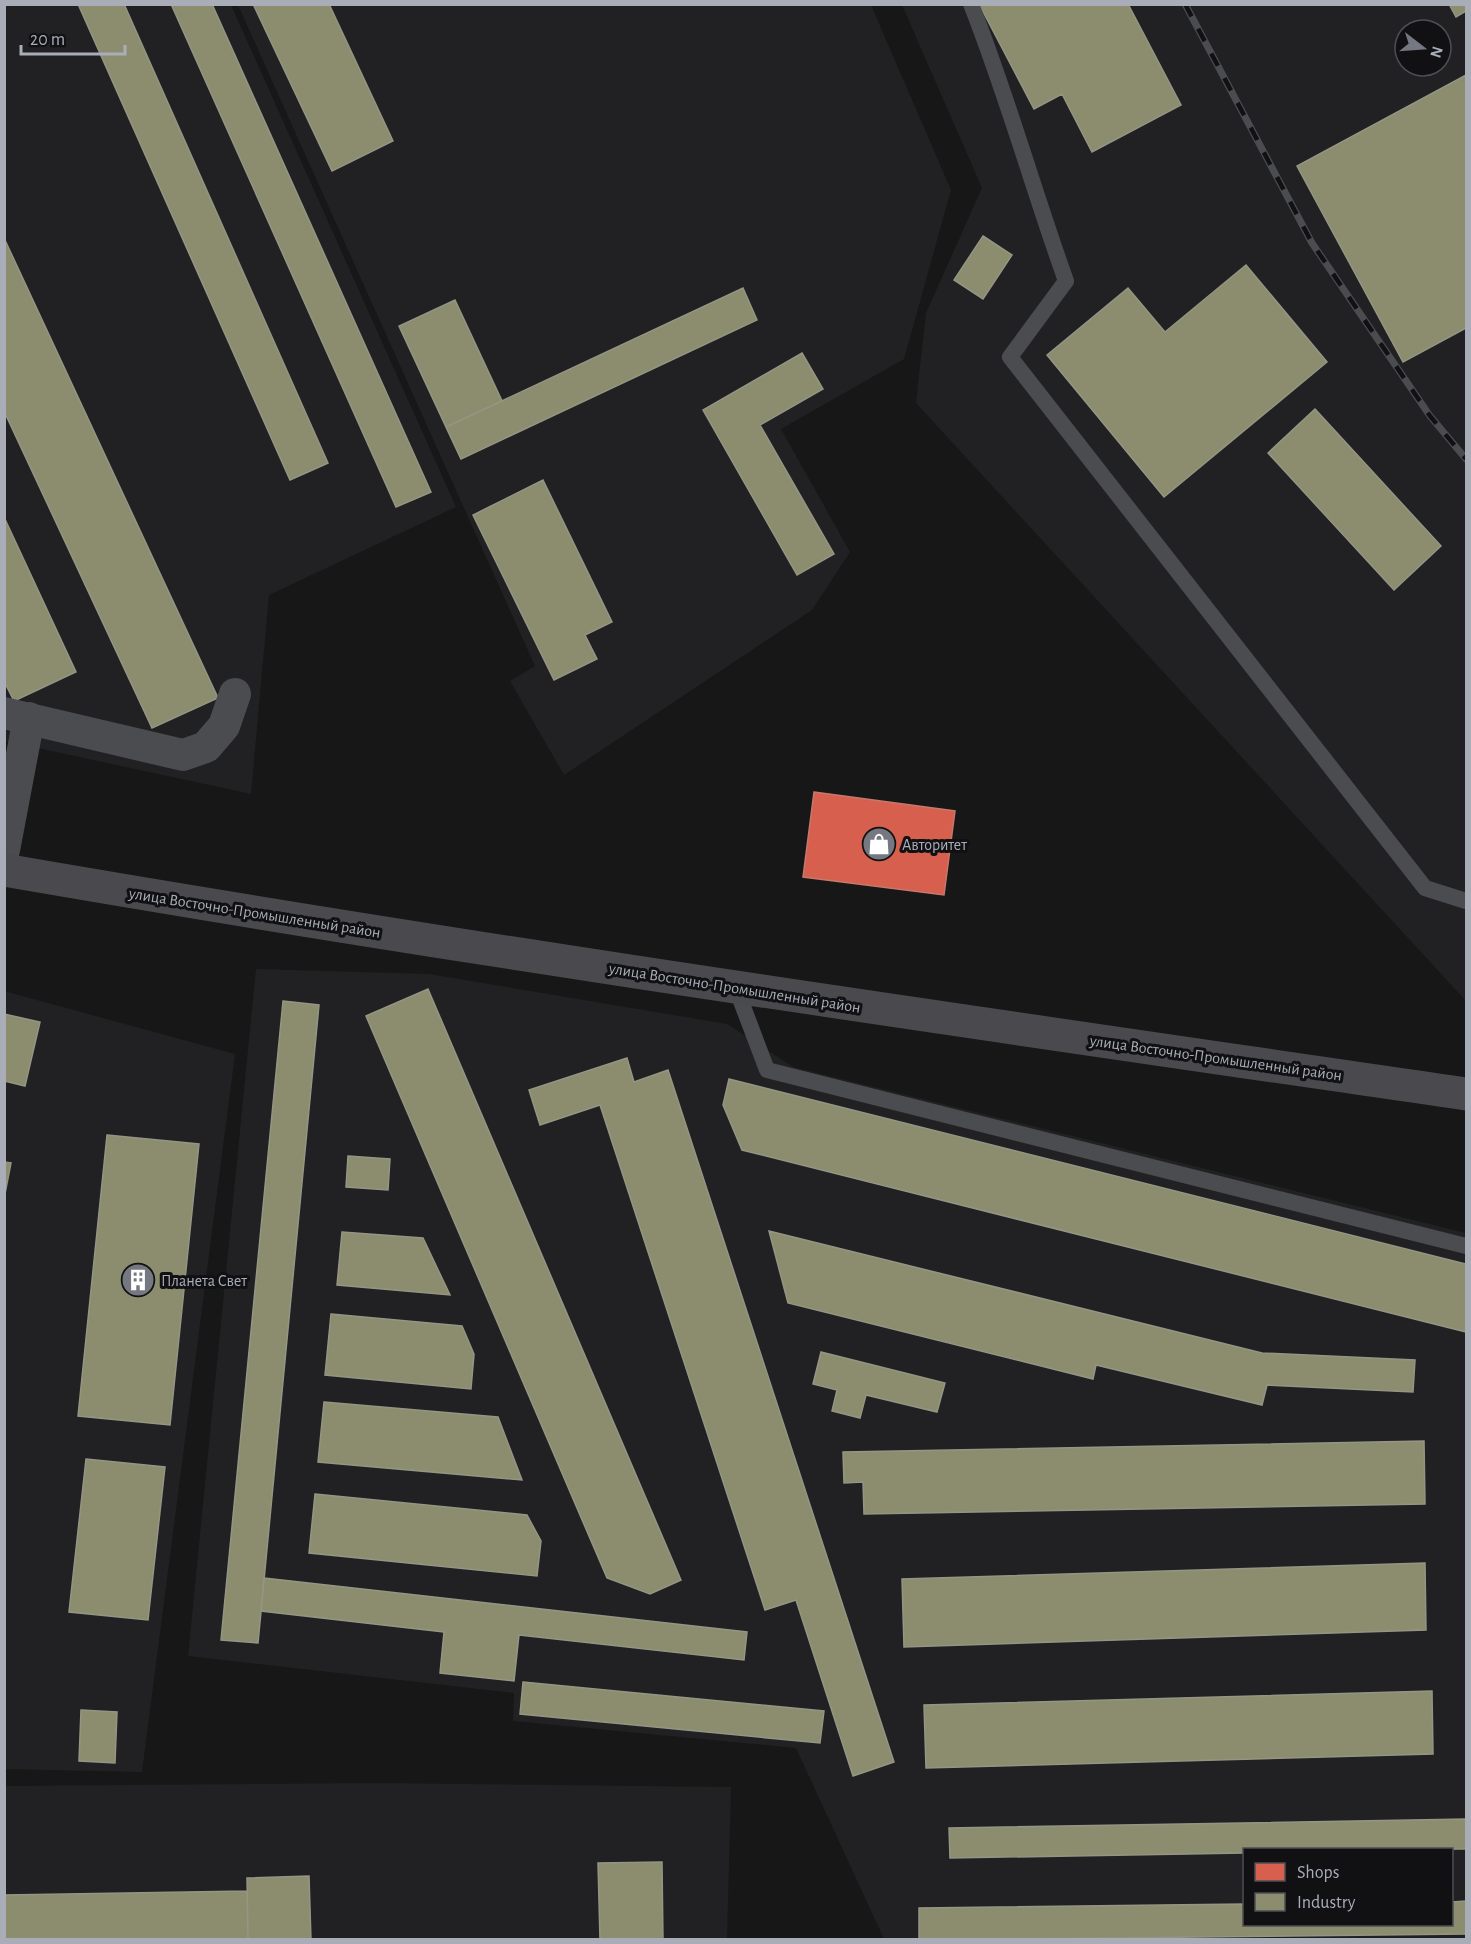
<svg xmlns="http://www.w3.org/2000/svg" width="1471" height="1944" font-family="'Alegreya Sans',sans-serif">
  <rect width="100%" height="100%" fill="#171717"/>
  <path fill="#212123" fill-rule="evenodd" d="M5 5H231L456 507 269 595 251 794 5 741Z
    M238 5H871L951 190 904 359 781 429 850 552 812 610 564 775 510 681 535 666Z
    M902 5H1466V1001L916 403 926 313 982 188ZM1405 30H1441V66H1405Z
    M256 969 429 974 727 1024 793 1067 1466 1233V1939H884L796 1748 513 1721 514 1693 188 1656ZM1244 1850H1452V1924H1244Z
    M4 991 235 1054 142 1772 5 1769Z
    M374 1783 731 1787 727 1939H5L4 1786Z"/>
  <path fill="#d6604d" stroke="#c8776d" stroke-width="1.5" d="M814 792 955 811 944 895 803 877Z"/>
  <path fill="#8c8c6e" stroke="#949684" stroke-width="1.5" d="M78 4H124L328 463 290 480Z
    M171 4H212L431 492 396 507Z
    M253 4H329L393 141 332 171Z
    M979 4H1128L1181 105 1092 152 1062 94 1034 109Z
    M1449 4H1466V11L1456 17Z
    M1466 75V328L1403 362 1297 166Z
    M983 236 1012 255 983 299 954 280Z
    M4 238 218 698 152 728 4 411Z
    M1246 265 1327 362 1164 497 1047 355 1128 288 1165 332Z
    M743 288 757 320 461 459 446 427Z
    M455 300 502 401 446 427 399 326Z
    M802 353 823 389 760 425 834 554 797 575 703 410Z
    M1315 409 1441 546 1394 590 1268 453Z
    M543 480 612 622 585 635 597 659 554 680 473 515Z
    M4 517 76 672 14 701 4 681Z
    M428 989 681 1580 650 1594 607 1578 366 1016Z
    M283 1001 319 1005 258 1643 221 1640Z
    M4 1014 40 1022 25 1086 4 1081Z
    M627 1058 634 1082 668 1070 894 1762 853 1776 796 1600 765 1610 600 1105 540 1125 529 1090Z
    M729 1079 1466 1264V1332L742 1150 723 1105Z
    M107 1135 199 1144 170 1425 78 1416Z
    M348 1156 390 1159 388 1190 346 1187Z
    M4 1162 11 1163 4 1199Z
    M769 1231 1262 1353 1415 1360 1413 1392 1267 1385 1262 1405 1096 1365 1093 1379 788 1303Z
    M342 1232 423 1238 450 1295 337 1285Z
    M331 1314 462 1326 474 1354 471 1389 325 1375Z
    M821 1352 945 1383 937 1412 866 1395 860 1418 832 1411 837 1390 813 1384Z
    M324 1402 498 1417 522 1480 318 1462Z
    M1424 1441 1425 1504 864 1514 863 1482 844 1483 843 1452Z
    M86 1459 165 1467 148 1620 69 1612Z
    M315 1494 527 1515 541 1541 537 1576 309 1553Z
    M1425 1563 1426 1630 904 1647 902 1579Z
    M264 1578 747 1632 744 1660 519 1635 514 1681 440 1673 444 1632 261 1611Z
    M523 1682 824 1711 820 1743 520 1714Z
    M1432 1691 1433 1754 926 1768 924 1705Z
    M81 1710 117 1712 115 1763 79 1761Z
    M1466 1819V1849L1244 1850V1853L950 1858 949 1828Z
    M662 1862 663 1940H600L598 1863Z
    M309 1876 311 1940H248L247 1878Z
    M247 1891 248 1940H4V1895Z
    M1466 1901V1934L919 1940V1908L1244 1904V1924H1452V1902Z"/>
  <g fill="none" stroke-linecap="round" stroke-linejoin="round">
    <path stroke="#4b4c50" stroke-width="16" d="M971 4C1007 95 1033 189 1066 281L1010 357 1425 888 1466 901
      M736 988 767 1070 1466 1246"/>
    <path stroke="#4b4c50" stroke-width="32" d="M4 713 183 755 206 747 224 726 235 694
      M4 850 29 718"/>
    <path stroke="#4a4a4e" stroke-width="33" d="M4 870C490 954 979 1023 1466 1094"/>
    <g stroke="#4b4c4f" stroke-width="7">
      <path id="rail" d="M1185 4 1312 243 1430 416 1466 459"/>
    </g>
    <use href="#rail" stroke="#111113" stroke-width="4.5" stroke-dasharray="14" stroke-linecap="butt"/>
  </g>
  <defs>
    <g id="shop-disc" transform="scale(1.725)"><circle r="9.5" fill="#757880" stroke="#111113"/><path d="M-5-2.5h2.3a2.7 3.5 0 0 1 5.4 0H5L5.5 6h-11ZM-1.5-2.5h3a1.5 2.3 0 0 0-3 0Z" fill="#fff"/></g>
    <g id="building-disc" transform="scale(1.725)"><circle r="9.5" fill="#757880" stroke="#111113"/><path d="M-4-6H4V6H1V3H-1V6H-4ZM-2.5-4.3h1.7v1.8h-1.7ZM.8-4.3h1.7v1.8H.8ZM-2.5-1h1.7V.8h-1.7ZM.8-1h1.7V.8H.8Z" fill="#fff"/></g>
  </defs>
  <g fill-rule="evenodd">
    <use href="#shop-disc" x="879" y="844"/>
    <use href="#building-disc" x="138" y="1280"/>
  </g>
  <g text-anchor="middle" stroke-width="6" stroke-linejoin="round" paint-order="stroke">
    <g font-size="16" fill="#a8adb8" stroke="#111113" text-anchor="start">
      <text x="902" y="850">Авторитет</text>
      <text x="161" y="1286">Планета Свет</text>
    </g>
    <g font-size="16" fill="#a8adb8" stroke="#111113">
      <text transform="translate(255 912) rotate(9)" y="6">улица Восточно-Промышленный район</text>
      <text transform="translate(735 987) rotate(9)" y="6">улица Восточно-Промышленный район</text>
      <text transform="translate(1216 1057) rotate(8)" y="6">улица Восточно-Промышленный район</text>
    </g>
  </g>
  <rect width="1471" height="1944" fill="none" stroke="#a8adb8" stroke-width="12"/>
  <rect x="1243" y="1848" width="210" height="78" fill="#111113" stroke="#4d4f55" stroke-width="1.5"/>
  <rect x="1255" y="1863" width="30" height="18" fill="#d6604d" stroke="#4d4f55" stroke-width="1.5"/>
  <text x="1297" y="1878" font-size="18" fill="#a8adb8">Shops</text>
  <rect x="1255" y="1893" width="30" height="18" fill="#8c8c6e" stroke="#4d4f55" stroke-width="1.5"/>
  <text x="1297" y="1908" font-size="18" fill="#a8adb8">Industry</text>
  <g transform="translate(1423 48) rotate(107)"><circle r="28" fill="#111113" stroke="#4d4f55" stroke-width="1.5"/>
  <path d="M0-4.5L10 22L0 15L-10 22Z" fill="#757880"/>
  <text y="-9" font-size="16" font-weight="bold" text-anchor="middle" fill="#a8adb8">N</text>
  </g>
  <path d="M21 45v9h104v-9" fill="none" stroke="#a8adb8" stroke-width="3"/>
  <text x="30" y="45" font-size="18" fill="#a8adb8" stroke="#111113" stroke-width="4.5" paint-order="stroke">20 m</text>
</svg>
